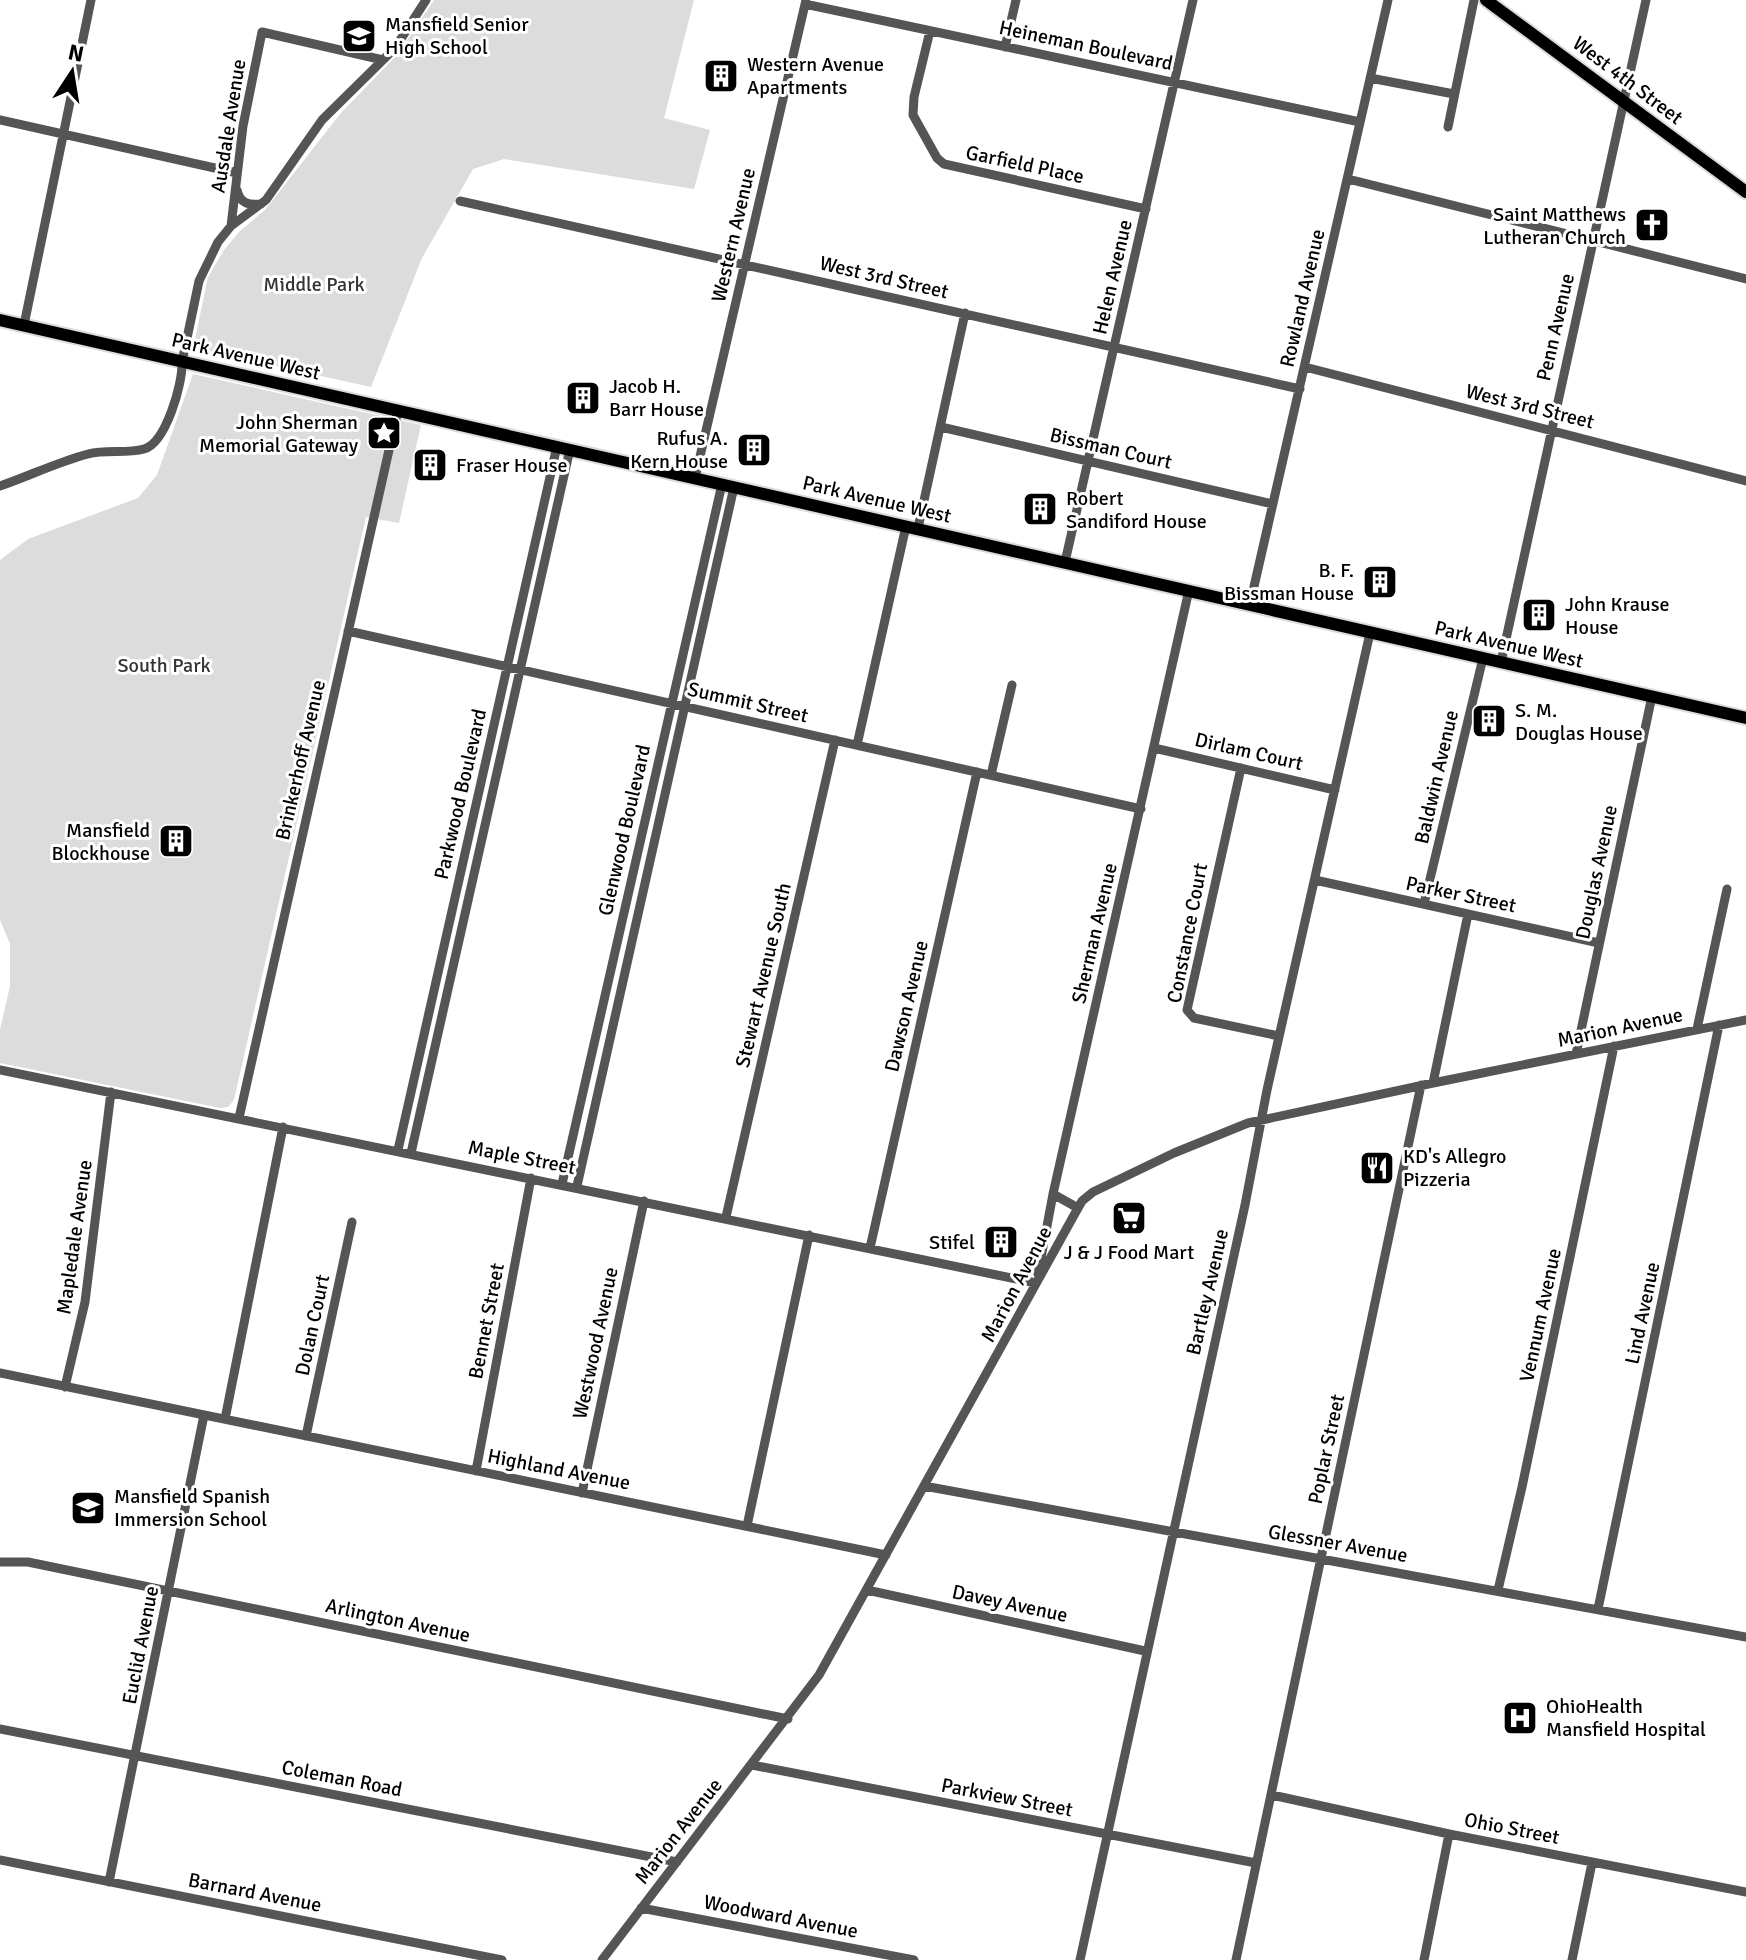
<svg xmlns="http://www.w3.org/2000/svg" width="1746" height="1960" font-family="Signika,sans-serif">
  <rect width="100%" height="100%" fill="#fff"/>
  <path fill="#dcdcdc" d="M434 0H694L664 118 710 130 694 189 504 159 473 169 422 258 371 387 199 349 195 339 208 277 224 250 239 232 265 210 340 114 397 55Z
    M193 374 421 425 399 523 366 517 234 1100 228 1107 220 1108 0 1063V1030L10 986V944L0 920V560L28 539 138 498 157 475Z"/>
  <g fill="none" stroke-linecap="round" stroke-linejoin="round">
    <g stroke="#dbdbdb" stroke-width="16">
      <path id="major" d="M1486 0 1746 192
        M0 320 1746 718"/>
    </g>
    <path stroke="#555" stroke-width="9" d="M805 4 1360 122
      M930 31 914 97 913 115 937 158 944 164 1146 209
      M1005 47 1016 0
      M1370 78 1454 94
      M0 120 237 173
      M1448 127 1474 0
      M1348 179 1746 279
      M237 190C240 204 249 205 261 204
      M460 201 1300 389
      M231 226 243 126 262 32 383 60
      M24 325 91 0
      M1305 367 1746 481
      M941 427 1273 504
      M695 478 806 0
      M0 486C29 476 58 462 88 454 106 449 126 454 144 449 166 443 183 383 182 362L199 281 218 242 231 226 266 200 322 120 395 48 426 0
      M918 528 965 313
      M1065 562 1193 0
      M1250 604 1388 0
      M348 631 1141 809
      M1501 662 1646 0
      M857 745 906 526
      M1154 748 1335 790
      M1241 768 1187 1010 1194 1018 1279 1036
      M991 775 1012 685
      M1315 880 1599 943
      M1424 904 1483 658
      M1697 1029 1727 889
      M1576 1054 1652 696
      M0 1070 1036 1283
      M1433 1083 1468 914
      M239 1118 398 410
      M398 1150 557 446
      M411 1153 570 449
      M562 1184 722 484
      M577 1186 734 487
      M1053 1194 1078 1208
      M726 1217 835 740
      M870 1248 977 772
      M1038 1274 1053 1194 1189 590
      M0 1373 886 1555
      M65 1387 85 1302 111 1092
      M225 1419 283 1127
      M306 1436 352 1222
      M476 1471 531 1178
      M924 1486 1746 1637
      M582 1493 644 1201
      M747 1526 809 1235
      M0 1562H28L788 1719
      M867 1590 1145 1651
      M1498 1590 1522 1487 1614 1046
      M1598 1609 1719 1025
      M0 1729 677 1862
      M752 1765 1256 1863
      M1272 1795 1449 1834 1746 1892
      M0 1860 502 1960
      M109 1882 204 1415
      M641 1908 914 1960
      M602 1960 819 1675 1073 1217 1082 1201 1093 1192 1174 1153 1248 1123 1433 1083 1746 1020
      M1080 1960 1245 1205 1267 1090 1370 633
      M1236 1960 1421 1085
      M1424 1960 1449 1834
      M1572 1960 1592 1863"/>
    <use href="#major" stroke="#000" stroke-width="12"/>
  </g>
  <defs>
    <g id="school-square" transform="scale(1.8)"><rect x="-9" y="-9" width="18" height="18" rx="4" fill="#000" stroke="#fff"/><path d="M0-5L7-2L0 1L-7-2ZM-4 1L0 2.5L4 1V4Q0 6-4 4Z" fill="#fff"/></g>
    <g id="building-square" transform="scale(1.8)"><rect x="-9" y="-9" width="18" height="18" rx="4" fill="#000" stroke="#fff"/><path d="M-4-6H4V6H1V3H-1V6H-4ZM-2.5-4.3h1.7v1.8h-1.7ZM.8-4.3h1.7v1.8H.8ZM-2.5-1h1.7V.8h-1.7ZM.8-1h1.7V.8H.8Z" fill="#fff"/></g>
    <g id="church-square" transform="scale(1.8)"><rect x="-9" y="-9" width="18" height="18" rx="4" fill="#000" stroke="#fff"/><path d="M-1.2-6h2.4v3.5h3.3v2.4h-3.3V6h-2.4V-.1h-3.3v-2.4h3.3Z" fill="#fff"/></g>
    <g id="sight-square" transform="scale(1.8)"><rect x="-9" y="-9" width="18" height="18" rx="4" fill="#000" stroke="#fff"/><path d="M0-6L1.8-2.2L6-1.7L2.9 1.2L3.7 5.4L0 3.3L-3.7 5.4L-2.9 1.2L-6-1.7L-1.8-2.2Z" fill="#fff"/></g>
    <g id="restaurant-square" transform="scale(1.8)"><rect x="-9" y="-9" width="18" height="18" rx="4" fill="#000" stroke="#fff"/><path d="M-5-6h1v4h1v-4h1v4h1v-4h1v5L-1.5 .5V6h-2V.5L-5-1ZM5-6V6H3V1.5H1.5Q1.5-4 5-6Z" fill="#fff"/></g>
    <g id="supermarket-square" transform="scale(1.8)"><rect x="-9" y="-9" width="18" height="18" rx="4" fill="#000" stroke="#fff"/><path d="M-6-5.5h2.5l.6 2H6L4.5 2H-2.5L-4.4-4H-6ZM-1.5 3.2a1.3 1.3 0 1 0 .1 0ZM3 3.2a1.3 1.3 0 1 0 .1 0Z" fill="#fff"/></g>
    <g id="hospital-square" transform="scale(1.8)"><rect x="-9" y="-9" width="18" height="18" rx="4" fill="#000" stroke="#fff"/><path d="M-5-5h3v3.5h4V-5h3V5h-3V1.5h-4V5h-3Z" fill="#fff"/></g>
  </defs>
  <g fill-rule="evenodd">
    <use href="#school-square" x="359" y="36"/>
    <use href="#building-square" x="721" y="76"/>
    <use href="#church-square" x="1652" y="225"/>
    <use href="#building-square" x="583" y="398"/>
    <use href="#sight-square" x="384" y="433"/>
    <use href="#building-square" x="754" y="450"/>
    <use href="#building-square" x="430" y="465"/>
    <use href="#building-square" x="1040" y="509"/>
    <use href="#building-square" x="1380" y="582"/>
    <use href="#building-square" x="1539" y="615"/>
    <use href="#building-square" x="1489" y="721"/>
    <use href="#building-square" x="176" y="841"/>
    <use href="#restaurant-square" x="1377" y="1168"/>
    <use href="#supermarket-square" x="1129" y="1218"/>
    <use href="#building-square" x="1001" y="1242"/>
    <use href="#school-square" x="88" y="1508"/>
    <use href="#hospital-square" x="1520" y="1718"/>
  </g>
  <g text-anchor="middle" stroke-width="6" stroke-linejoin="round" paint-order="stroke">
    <g font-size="20" fill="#000" stroke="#fff" text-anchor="start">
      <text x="385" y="31">Mansfield Senior<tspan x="385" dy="23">High School</tspan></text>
      <text x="747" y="71">Western Avenue<tspan x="747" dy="23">Apartments</tspan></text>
      <text x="1626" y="221" text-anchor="end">Saint Matthews<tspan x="1626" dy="23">Lutheran Church</tspan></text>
      <text x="609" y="393">Jacob H.<tspan x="609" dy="23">Barr House</tspan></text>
      <text x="358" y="429" text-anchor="end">John Sherman<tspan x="358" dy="23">Memorial Gateway</tspan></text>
      <text x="728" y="445" text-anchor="end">Rufus A.<tspan x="728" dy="23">Kern House</tspan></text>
      <text x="456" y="472">Fraser House</text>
      <text x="1066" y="505">Robert<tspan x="1066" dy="23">Sandiford House</tspan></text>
      <text x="1354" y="577" text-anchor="end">B. F.<tspan x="1354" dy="23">Bissman House</tspan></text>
      <text x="1565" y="611">John Krause<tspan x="1565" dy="23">House</tspan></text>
      <text x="1515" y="717">S. M.<tspan x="1515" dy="23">Douglas House</tspan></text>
      <text x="150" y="837" text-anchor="end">Mansfield<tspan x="150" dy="23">Blockhouse</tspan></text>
      <text x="1403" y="1163">KD's Allegro<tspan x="1403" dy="23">Pizzeria</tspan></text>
      <text x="975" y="1249" text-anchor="end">Stifel</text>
      <text x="1129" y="1259" text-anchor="middle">J &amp; J Food Mart</text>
      <text x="114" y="1503">Mansfield Spanish<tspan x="114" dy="23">Immersion School</tspan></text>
      <text x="1546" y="1713">OhioHealth<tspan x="1546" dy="23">Mansfield Hospital</tspan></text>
    </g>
    <g font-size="20" fill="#000" stroke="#fff">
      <text transform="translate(1086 45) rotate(12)" y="7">Heineman Boulevard</text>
      <text transform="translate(1628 80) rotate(37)" y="7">West 4th Street</text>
      <text transform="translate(228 126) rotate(-81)" y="7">Ausdale Avenue</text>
      <text transform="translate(1025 164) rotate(12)" y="7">Garfield Place</text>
      <text transform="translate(733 235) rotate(-77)" y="7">Western Avenue</text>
      <text transform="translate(884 277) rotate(13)" y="7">West 3rd Street</text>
      <text transform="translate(1112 277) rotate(-77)" y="7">Helen Avenue</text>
      <text transform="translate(1302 298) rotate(-77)" y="7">Rowland Avenue</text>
      <text transform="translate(1555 327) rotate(-77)" y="7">Penn Avenue</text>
      <text transform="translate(246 356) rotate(13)" y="7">Park Avenue West</text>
      <text transform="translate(1530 406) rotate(14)" y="7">West 3rd Street</text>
      <text transform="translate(1111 448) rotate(13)" y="7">Bissman Court</text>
      <text transform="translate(877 499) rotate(13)" y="7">Park Avenue West</text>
      <text transform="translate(1509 644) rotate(13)" y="7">Park Avenue West</text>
      <text transform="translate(748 702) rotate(13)" y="7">Summit Street</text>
      <text transform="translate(1249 751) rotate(13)" y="7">Dirlam Court</text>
      <text transform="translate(300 760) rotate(-77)" y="7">Brinkerhoff Avenue</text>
      <text transform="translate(1436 777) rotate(-77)" y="7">Baldwin Avenue</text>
      <text transform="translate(460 794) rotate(-77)" y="7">Parkwood Boulevard</text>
      <text transform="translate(624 830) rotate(-77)" y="7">Glenwood Boulevard</text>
      <text transform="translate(1596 872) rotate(-78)" y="7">Douglas Avenue</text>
      <text transform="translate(1461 894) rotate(12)" y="7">Parker Street</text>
      <text transform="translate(1094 933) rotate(-77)" y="7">Sherman Avenue</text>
      <text transform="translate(1187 933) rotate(-79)" y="7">Constance Court</text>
      <text transform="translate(763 975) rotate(-77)" y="7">Stewart Avenue South</text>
      <text transform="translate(906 1006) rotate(-77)" y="7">Dawson Avenue</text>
      <text transform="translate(1620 1027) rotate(-12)" y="7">Marion Avenue</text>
      <text transform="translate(522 1157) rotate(11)" y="7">Maple Street</text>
      <text transform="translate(74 1237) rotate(-82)" y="7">Mapledale Avenue</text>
      <text transform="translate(1016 1284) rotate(-62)" y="7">Marion Avenue</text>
      <text transform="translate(1207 1292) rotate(-77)" y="7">Bartley Avenue</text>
      <text transform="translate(1642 1313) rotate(-78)" y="7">Lind Avenue</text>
      <text transform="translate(1540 1315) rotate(-78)" y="7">Vennum Avenue</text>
      <text transform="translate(486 1321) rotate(-79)" y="7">Bennet Street</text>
      <text transform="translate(312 1325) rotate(-78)" y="7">Dolan Court</text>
      <text transform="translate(595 1343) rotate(-78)" y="7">Westwood Avenue</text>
      <text transform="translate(1326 1449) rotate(-78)" y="7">Poplar Street</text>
      <text transform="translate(559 1469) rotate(11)" y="7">Highland Avenue</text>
      <text transform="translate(1338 1543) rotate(10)" y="7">Glessner Avenue</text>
      <text transform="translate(1010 1603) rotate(12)" y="7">Davey Avenue</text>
      <text transform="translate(398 1620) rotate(12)" y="7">Arlington Avenue</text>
      <text transform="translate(140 1645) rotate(-79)" y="7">Euclid Avenue</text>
      <text transform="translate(342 1778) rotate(11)" y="7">Coleman Road</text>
      <text transform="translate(1007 1797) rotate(11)" y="7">Parkview Street</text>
      <text transform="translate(1512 1828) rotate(11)" y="7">Ohio Street</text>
      <text transform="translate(678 1831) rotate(-52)" y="7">Marion Avenue</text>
      <text transform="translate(255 1892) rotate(11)" y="7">Barnard Avenue</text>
      <text transform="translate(781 1916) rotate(11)" y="7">Woodward Avenue</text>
    </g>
    <g font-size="20" fill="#333" stroke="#fff">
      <text x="314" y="291">Middle Park</text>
      <text x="164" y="672">South Park</text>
    </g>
  </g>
  <g transform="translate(72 72) rotate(12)" stroke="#ffffff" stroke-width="6" paint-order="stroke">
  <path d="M0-6L14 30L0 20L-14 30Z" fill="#000000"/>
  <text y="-12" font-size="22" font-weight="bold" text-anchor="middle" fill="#000000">N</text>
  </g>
</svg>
